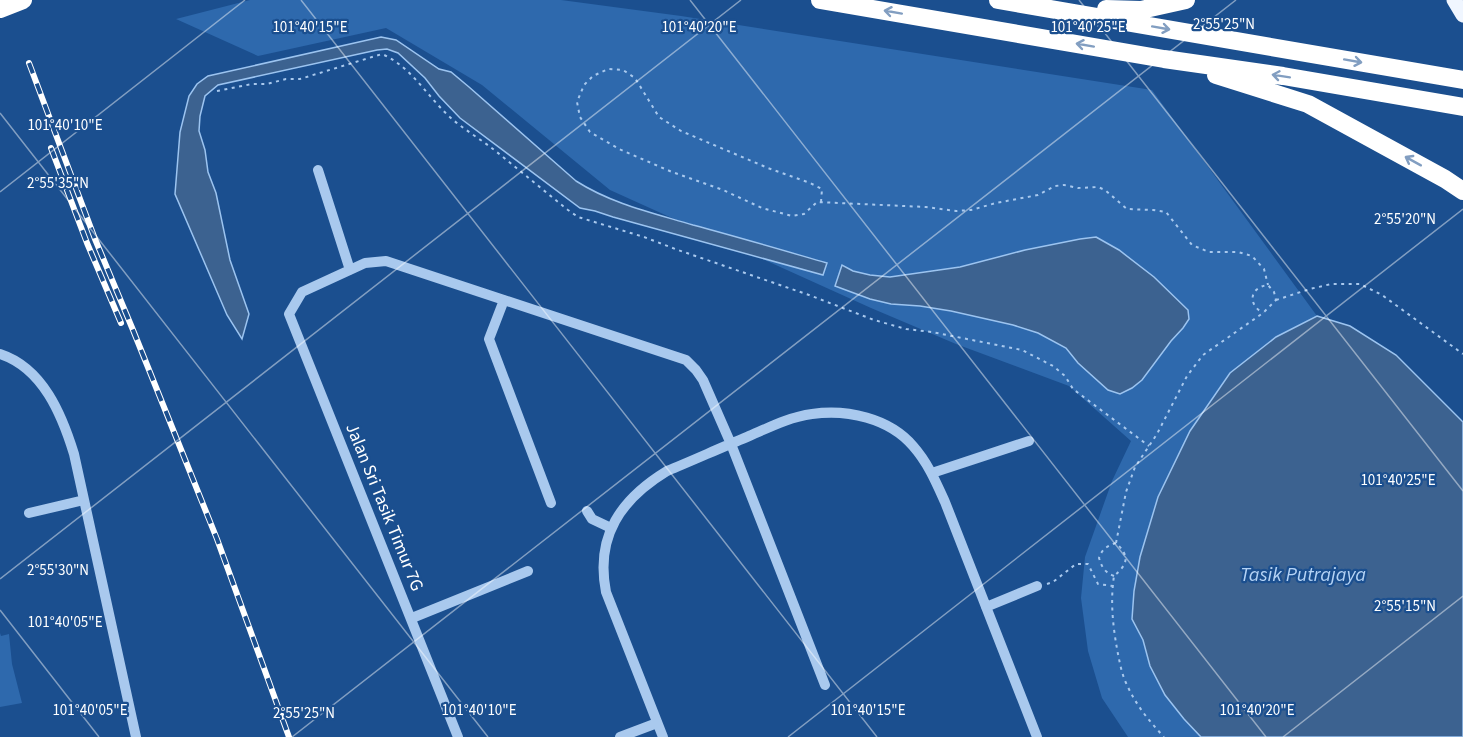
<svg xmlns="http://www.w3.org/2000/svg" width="1463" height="737" font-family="'Source Sans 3',sans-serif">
  <rect width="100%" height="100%" fill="#1b4f8f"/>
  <path fill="#2e69ad" d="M250 0H561L681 16 1152 90 1317 316 1276 337 1230 373 1190 431 1140 557 1134 591 1132 619 1143 640 1150 666 1165 695 1184 719 1201 737H1128L1102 698 1088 651 1081 598 1085 557 1112 481 1131 441 1069 386 956 344 871 308 610 190 482 85 386 28 258 56 176 19Z
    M0 633 1 636 9 634 12 664 22 703 0 707Z"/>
  <path fill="#3c6290" stroke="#9cc4f0" stroke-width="1.5" d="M381 37 396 40 439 69 451 72 469 87 576 181C612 204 653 213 693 225 738 237 782 250 827 263L823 275 613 217 595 211 580 208 460 118 439 96 425 78 398 53 387 49 377 50 218 85 205 96 200 116 199 131 205 150 208 172 216 193 230 260 249 314 242 339 227 315 175 194 180 132 189 96 197 84 208 76Z
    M1096 237 1119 250 1154 277 1188 310 1189 319 1183 328 1171 341 1142 380 1132 388 1120 394 1108 390 1078 363 1066 348 1038 333 1013 325 951 311 920 306 891 304 870 299 835 286 842 265 853 271 870 275 890 277 960 267 1025 250 1080 239Z
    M1317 316 1350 326 1396 355 1463 422V737H1201L1184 719 1165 695 1150 666 1143 640 1132 619 1134 591 1140 557 1158 497 1190 431 1230 373 1276 337Z"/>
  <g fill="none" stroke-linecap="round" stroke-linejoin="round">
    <path stroke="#a9c9ee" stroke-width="2" stroke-dasharray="3 4.5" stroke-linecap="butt" d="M217 91 252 84H267L286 79H300L382 54C412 67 428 98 452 119 465 130 480 139 493 149 518 169 543 190 568 210L578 217 644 237 678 250 809 295 874 320 906 329 932 332 1022 350 1053 366 1065 376 1073 389 1149 446
      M821 202 822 189 810 183 768 168 681 131 659 117 635 78 623 70 608 69 593 76 584 85 577 102 580 117 590 132 619 149 672 172 723 190 762 208 792 216 804 214 817 202 926 207 956 211 971 210 996 203 1038 195 1055 186 1064 185 1078 188 1098 187 1105 190 1127 209 1153 210 1166 212 1192 245 1209 252H1238L1252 256 1264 269 1268 285
      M1276 300 1310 289 1331 284H1360L1382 295 1463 354
      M1116 543 1126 492 1135 467 1157 434 1187 376 1203 355 1263 313 1276 300 1274 292 1268 285C1250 287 1247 304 1263 313
      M1114 576C1104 572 1102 567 1099 558 1102 549 1107 546 1116 543 1130 556 1128 564 1114 576 1110 602 1113 628 1118 654 1120 664 1122 675 1127 685 1136 705 1149 721 1164 737
      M1047 584 1053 582 1076 564H1088L1098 584 1113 586"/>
    <path stroke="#a9c9ee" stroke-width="10" d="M318 170 350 270
      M504 300 489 339 551 503
      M0 354C43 368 62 415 74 454L136 737
      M932 473 1029 441
      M587 511 592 519 611 528
      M29 513 84 500
      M986 607 1037 586
      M412 618 528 571
      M458 737 289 314 302 292 365 263 386 261 686 360 696 370 703 380 731 444 825 685
      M620 737 657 723
      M663 737 606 592C595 536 621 499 667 471 694 460 720 448 747 437 768 428 789 417 812 414 847 409 889 418 913 446 928 463 936 482 945 502L1037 737"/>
    <path stroke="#f0f6ff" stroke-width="15" d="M1454 0 1463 15"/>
    <path stroke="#fff" stroke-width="18" d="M820 0 1164 59 1283 76 1463 107
      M998 0 1463 80
      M0 9 23 0
      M1106 9 1141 10 1186 0
      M1216 75 1308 104 1445 179 1463 191"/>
    <g stroke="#fff" stroke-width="6">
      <path id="rail" d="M29 63 95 239 133 330 217 539 289 737
        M51 148 87 243 121 323"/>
    </g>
    <use href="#rail" stroke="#1b4f8f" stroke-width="4" stroke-dasharray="11" stroke-linecap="butt"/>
  </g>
  <defs><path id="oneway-shaft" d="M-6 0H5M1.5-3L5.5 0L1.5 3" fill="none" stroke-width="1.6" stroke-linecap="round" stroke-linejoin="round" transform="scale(1.5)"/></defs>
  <g stroke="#829ec1">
    <use href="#oneway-shaft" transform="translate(893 12) rotate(-170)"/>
    <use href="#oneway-shaft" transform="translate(1161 28) rotate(10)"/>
    <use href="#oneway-shaft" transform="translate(1085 45) rotate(-170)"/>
    <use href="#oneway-shaft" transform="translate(1353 61) rotate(10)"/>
    <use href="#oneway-shaft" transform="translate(1281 76) rotate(-171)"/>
    <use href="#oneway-shaft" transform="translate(1413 161) rotate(-151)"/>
  </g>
  <path fill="none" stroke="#fff" stroke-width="1.5" stroke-opacity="0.45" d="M301 0 877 737M690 0 1266 737M1079 0 1463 491M0 113 488 737M0 192 245 0M0 579 741 0M0 610 99 737M292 737 1236 0M788 737 1463 209M1283 737 1463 596"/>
  <g text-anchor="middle" stroke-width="4.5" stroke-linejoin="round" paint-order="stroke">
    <g font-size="18" fill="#fff" stroke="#1b4f8f">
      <text transform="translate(385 507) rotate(68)" y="6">Jalan Sri Tasik Timur 7G</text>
    </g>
    <g font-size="20" font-style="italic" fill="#b5d3f5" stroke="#1b4f8f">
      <text x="1303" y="581">Tasik Putrajaya</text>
    </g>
  </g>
  <g font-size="15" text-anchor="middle" fill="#fff" stroke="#1b4f8f" stroke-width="4.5" stroke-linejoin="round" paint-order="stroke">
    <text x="1224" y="29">2°55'25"N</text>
    <text x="310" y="32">101°40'15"E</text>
    <text x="699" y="32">101°40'20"E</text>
    <text x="1088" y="32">101°40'25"E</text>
    <text x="65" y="130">101°40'10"E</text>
    <text x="58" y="188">2°55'35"N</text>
    <text x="1405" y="224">2°55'20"N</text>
    <text x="1398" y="485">101°40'25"E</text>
    <text x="58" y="575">2°55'30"N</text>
    <text x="1405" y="611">2°55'15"N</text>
    <text x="65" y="627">101°40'05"E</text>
    <text x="90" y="715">101°40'05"E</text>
    <text x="479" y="715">101°40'10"E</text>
    <text x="868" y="715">101°40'15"E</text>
    <text x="1257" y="715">101°40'20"E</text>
    <text x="304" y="718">2°55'25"N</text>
  </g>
</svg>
